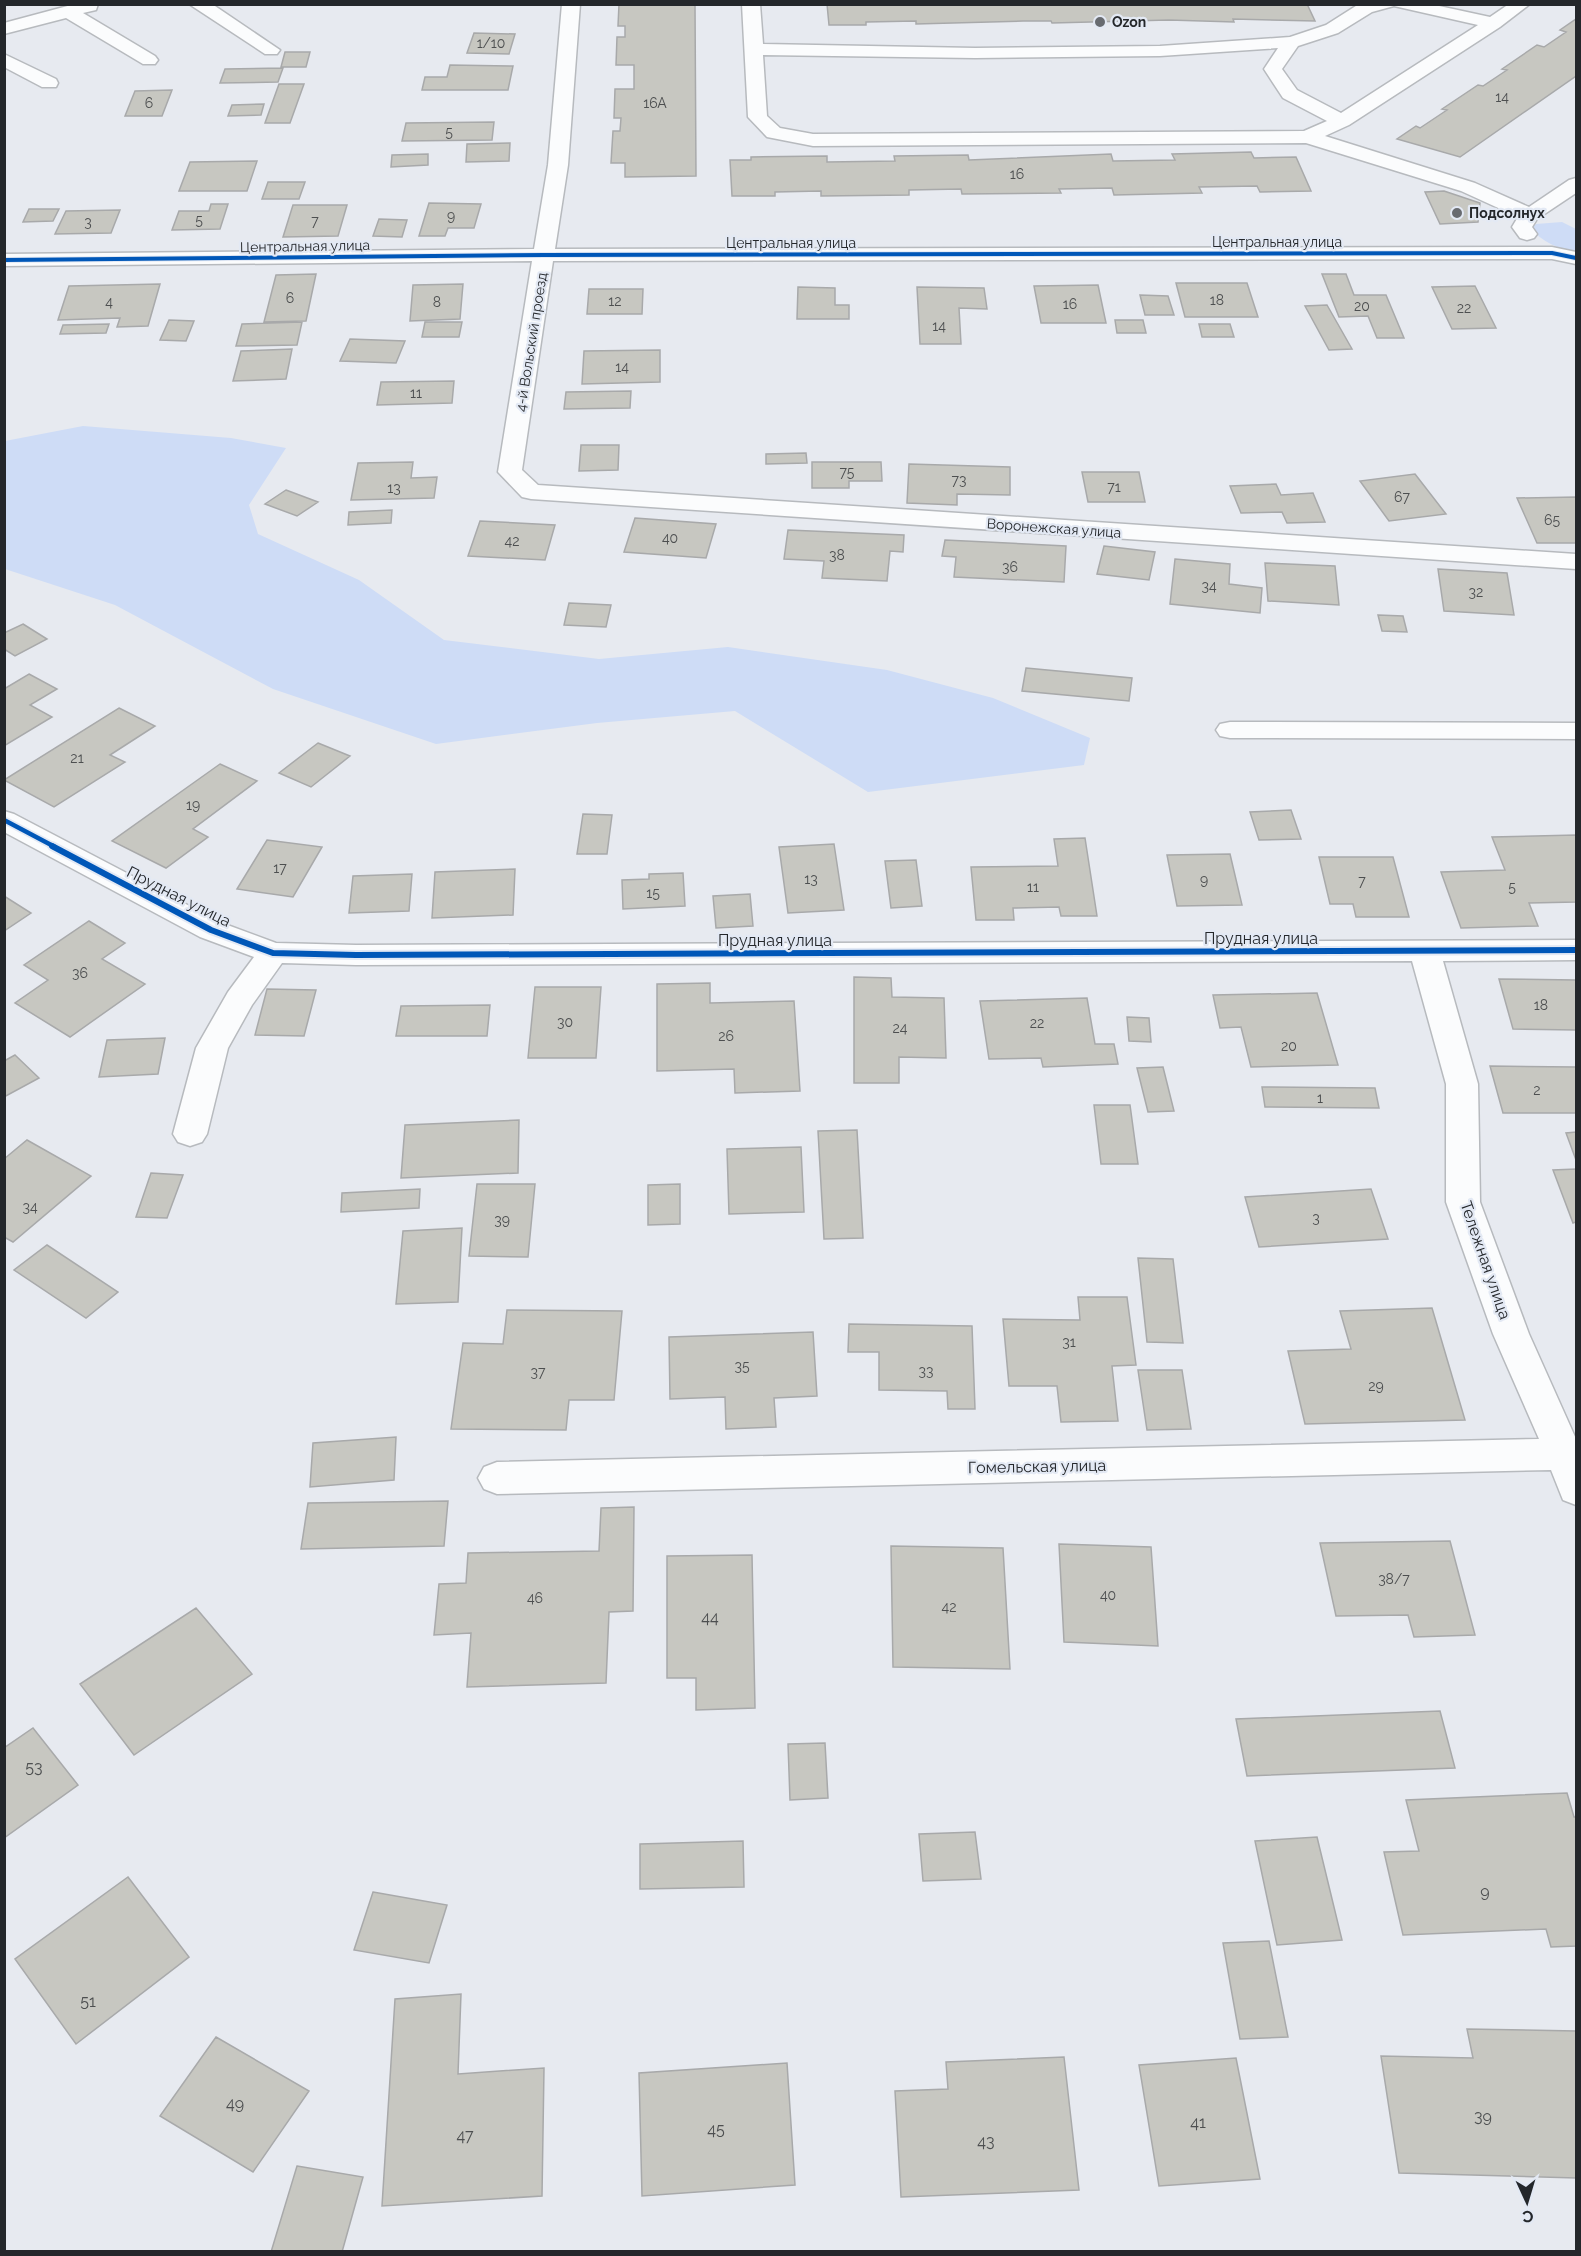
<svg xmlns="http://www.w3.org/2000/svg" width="1581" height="2256" font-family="Raleway,sans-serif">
  <rect width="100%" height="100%" fill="#e7eaf0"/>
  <path fill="#cedcf6" d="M1562 222 1576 229V253C1560 249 1541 242 1531 228L1536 224Z
    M83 426 231 438 286 448 249 505 258 534 359 580 444 640 599 659 728 647 887 670 993 698 1090 738 1084 765 868 792 735 711 597 723 436 744 273 689 115 605 5 569V441Z"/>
  <path fill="#c7c7c1" stroke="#a8a9aa" stroke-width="1.5" d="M619 4H695L696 176 625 177V163H611L613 131H620L621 118H614L615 89H634V65H616L617 37H625V26H618Z
    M827 4H1307L1315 21 1233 19 1234 22 1169 20 1052 23 1051 21H1023L916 24V21L866 22V25H829Z
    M1576 19V76L1460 157 1397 139 1416 126 1420 128 1447 110 1442 109 1478 85 1483 86 1507 70 1502 69 1537 45 1544 47 1566 32 1560 30Z
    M474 33 515 34 509 54 467 53Z
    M285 52H310L306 67H281Z
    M450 65 513 66 508 90H422L425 77H447Z
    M283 68 278 82 220 83 225 69Z
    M279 84H304L290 123H265Z
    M172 90 162 116H125L135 91Z
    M264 104 261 115 228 116 232 105Z
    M494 122 492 140 402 141 406 123Z
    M510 143 509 161 466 162 467 144Z
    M1251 152 1254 158 1296 157 1311 191 1260 192 1257 186 1199 187 1202 193 1114 195 1112 188 1059 189 1061 193 962 194 961 189 909 190V195L821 196V191L775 192V196H732L730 160H751V157L827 156V162L895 161 894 156 968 155 969 160 1111 154 1113 161 1175 160 1172 154Z
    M428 154V165L391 167 392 155Z
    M257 161 247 191H179L190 162Z
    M268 182H305L299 199H262Z
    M1444 191 1480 203 1478 222 1440 224 1425 192Z
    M429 203 481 204 474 228H448L445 236H419Z
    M211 204H228L220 229 172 230 179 211H209Z
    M293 205H347L338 236 283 237Z
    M29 209H59L53 221 23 222Z
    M120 210 111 233 55 234 66 211Z
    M379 219 407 220 402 237 373 236Z
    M316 274 306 321 264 322 276 275Z
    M1322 274H1346L1354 295H1386L1404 338H1377L1368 316 1339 317Z
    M1176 283H1247L1258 317H1185Z
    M160 284 148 326 117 327 120 318 58 320 69 286Z
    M463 284 460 319 410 321 413 285Z
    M1098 285 1106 323H1041L1034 286Z
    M1475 286 1496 328 1452 329 1432 287Z
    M798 287 835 288V305H849V319H797Z
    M917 287 984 288 987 309 959 308 961 344H920Z
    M589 289H643L642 314H587Z
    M1140 295 1168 296 1174 315H1145Z
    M1327 305 1352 349 1329 350 1305 306Z
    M169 320 194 321 186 341 160 340Z
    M1115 320H1143L1146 333H1117Z
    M302 322 297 345 236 346 242 324Z
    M425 322H462L459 337H422Z
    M109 324 106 333 60 334 63 325Z
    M1199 324H1230L1234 337H1202Z
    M350 339 405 341 396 363 340 361Z
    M292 349 286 379 233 381 241 351Z
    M660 350V382L582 384 584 351Z
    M454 381 452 403 377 405 381 382Z
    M631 391 630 408 564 409 566 392Z
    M581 445H619L618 470 579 471Z
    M806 453 807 463 766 464V454Z
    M413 462 411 478 437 477 434 498 351 500 358 463Z
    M812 462H881L882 481H849V488H812Z
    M909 464 1010 467V495L957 494V505L907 503Z
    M1082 472H1139L1145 502H1088Z
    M1415 474 1446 514 1389 521 1360 481Z
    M1276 484 1281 495 1313 493 1325 522 1287 523 1282 512 1241 513 1230 486Z
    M286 490 318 502 297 516 265 504Z
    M1576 497V543H1537L1517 498Z
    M392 510 391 523 348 525 349 512Z
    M635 518 716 524 706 558 624 552Z
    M480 521 555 525 545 560 468 556Z
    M788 530 904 535 903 552 890 551 887 581 822 578 824 561 784 559Z
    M945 540 1066 546 1064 582 954 577 956 557 942 556Z
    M1104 546 1155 552 1149 580 1097 574Z
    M1175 559 1230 564 1229 584 1262 588 1260 613 1170 604Z
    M1265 563 1335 566 1339 605 1268 601Z
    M1438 569 1507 573 1514 615 1444 611Z
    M569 603 611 605 606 627 564 625Z
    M1378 615 1403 616 1407 632 1382 631Z
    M23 624 47 639 15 656 4 649V633Z
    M1026 668 1132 678 1129 701 1022 691Z
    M29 674 57 689 30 705 52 717 4 746V689Z
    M119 708 155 726 110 755 125 762 54 807 4 780Z
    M318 743 350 756 311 787 279 773Z
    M220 764 257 781 193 829 208 837 166 868 112 841Z
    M1291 810 1301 839 1259 840 1250 812Z
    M583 814 612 815 607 854H577Z
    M1576 835V902L1529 903 1538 926 1461 928 1441 872 1505 870 1492 837Z
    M1085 838 1097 916H1061L1059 907 1013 908 1014 920H976L971 867 1058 866 1054 839Z
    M267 840 322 847 293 897 237 889Z
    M834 844 844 910 788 913 779 847Z
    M1230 854 1242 905 1177 906 1167 855Z
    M1319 857H1393L1409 917H1356L1353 904H1330Z
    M916 860 922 906 891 908 885 861Z
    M515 869 513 915 432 918 435 872Z
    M683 873 685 906 623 909 622 880 649 879V874Z
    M412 874 409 911 349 913 353 876Z
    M750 894 753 926 716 928 713 896Z
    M4 896 31 913 4 931Z
    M89 921 125 943 102 959 145 984 70 1037 15 1003 48 980 24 965Z
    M854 977 891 978 892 997 944 998 946 1058 899 1057V1083H854Z
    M1499 979 1576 980V1030L1513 1029Z
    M710 983V1003L794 1001 800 1091 735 1093 734 1069 657 1071V984Z
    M535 987H601L596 1058H528Z
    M267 989 316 990 304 1036 255 1035Z
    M1317 993 1338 1065 1251 1067 1241 1027 1220 1028 1213 995Z
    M1087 998 1095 1044H1114L1118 1064 1043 1067 1041 1058 989 1059 980 1001Z
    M490 1005 487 1036H396L401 1006Z
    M1127 1017 1149 1018 1151 1042 1129 1041Z
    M165 1038 158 1074 99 1077 107 1040Z
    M15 1055 39 1078 4 1097V1061Z
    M1490 1066 1576 1067V1113H1503Z
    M1163 1067 1174 1111 1148 1112 1137 1068Z
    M1262 1087 1375 1088 1379 1108 1265 1107Z
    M1094 1105H1130L1138 1164H1101Z
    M519 1120 518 1173 401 1178 405 1125Z
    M857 1130 863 1238 824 1239 818 1131Z
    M1576 1132V1160L1566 1133Z
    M27 1140 91 1176 13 1242 4 1237V1159Z
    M801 1147 804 1212 729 1214 727 1149Z
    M1576 1169V1222L1573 1223 1553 1170Z
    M151 1173 183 1175 167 1218 136 1217Z
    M477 1184H535L528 1257 469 1256Z
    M680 1184V1224L648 1225V1185Z
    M420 1189 419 1208 341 1212 342 1193Z
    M1371 1189 1388 1239 1259 1247 1245 1197Z
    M462 1228 458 1302 396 1304 403 1231Z
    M47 1245 118 1292 86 1318 14 1270Z
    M1138 1258 1173 1259 1183 1343 1147 1342Z
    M1078 1297H1127L1136 1365 1112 1366 1118 1421 1061 1422 1057 1386H1009L1003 1319 1080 1320Z
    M1432 1308 1465 1420 1305 1424 1288 1351 1351 1349 1340 1311Z
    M507 1310 622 1311 614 1400H569L566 1430 451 1429 463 1343 503 1344Z
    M849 1324 972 1326 975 1409H948L947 1391 879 1390V1352H848Z
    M813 1332 817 1396 774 1398 776 1427 726 1429 725 1397 670 1399 669 1337Z
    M1138 1370H1182L1191 1429 1147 1430Z
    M396 1437 394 1480 310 1487 313 1443Z
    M448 1501 444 1546 301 1549 308 1503Z
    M634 1507 633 1611 609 1612 606 1683 467 1687 471 1633 434 1635 439 1584 466 1583 468 1553 599 1551 601 1508Z
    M1450 1541 1475 1635 1414 1637 1408 1615 1336 1616 1320 1543Z
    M1059 1544 1151 1547 1158 1646 1064 1642Z
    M891 1546 1003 1548 1010 1669 893 1667Z
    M752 1555 755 1708 696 1710V1678H667V1556Z
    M196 1608 252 1674 134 1755 80 1684Z
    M1440 1711 1455 1768 1247 1776 1236 1719Z
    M33 1728 78 1785 4 1838V1748Z
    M825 1743 828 1798 790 1800 788 1744Z
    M1567 1793 1574 1817H1576V1946L1551 1947 1546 1929 1403 1935 1384 1852 1419 1851 1406 1800Z
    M975 1832 981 1879 923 1881 919 1834Z
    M1317 1837 1342 1940 1277 1945 1255 1841Z
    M743 1841 744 1887 640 1889V1844Z
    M128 1877 189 1957 76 2044 15 1959Z
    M373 1892 447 1905 429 1963 354 1950Z
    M1269 1941 1288 2037 1240 2039 1223 1943Z
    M461 1994 458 2074 544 2068 542 2196 382 2206 395 1999Z
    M1467 2029 1576 2031V2178L1399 2173 1381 2056 1473 2058Z
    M216 2037 309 2091 253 2172 160 2116Z
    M1064 2057 1079 2190 901 2197 895 2091 948 2089 946 2062Z
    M1236 2058 1260 2179 1159 2186 1139 2065Z
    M787 2063 795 2185 642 2196 639 2073Z
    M297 2166 363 2177 342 2252H271Z"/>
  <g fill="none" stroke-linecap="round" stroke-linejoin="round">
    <g stroke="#b7babe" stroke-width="3">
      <path id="minor" d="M75 4H98L96 10 83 13 155 56 158 60 155 64H143L66 18 4 34V23Z
        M189 4H212L280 50 277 54H265Z
        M562 4H580L568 165 555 249 1552 247 1576 252V264L1552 259 553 261 522 470 538 485 1576 554V569L531 499 522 497 498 472 532 261 4 266V254L534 249 548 165Z
        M742 4H760L763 44 975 48 1160 46 1290 37 1326 25 1359 4H1430L1490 17 1509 4H1530L1500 27 1349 125 1325 136 1475 183 1529 207 1569 180 1576 178V193L1537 219 1532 227 1537 234 1534 238 1527 240 1520 238 1512 227 1518 217 1461 191 1306 143 813 146 767 137 748 117ZM1394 6 1478 25 1341 113 1297 90 1282 69 1298 46 1338 33 1372 12ZM1278 48 1264 69 1283 98 1327 121 1304 131 813 134 780 128 767 116 763 55 975 58 1160 56Z
        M4 54 56 79 58 83 56 87H42L4 67Z
        M1230 722 1576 723V739L1230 738 1220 736 1216 730 1220 724Z
        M4 811 14 814 222 923 276 943 356 945 1576 940V960L1443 961 1478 1084 1480 1202 1529 1334 1576 1439V1505L1563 1500 1551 1470 497 1494 484 1489 478 1478 484 1467 497 1462 1539 1439 1493 1334 1446 1202V1084L1412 961 356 965 282 963 252 1005 228 1048 207 1134 202 1142 190 1146 178 1142 173 1134 196 1048 228 992 254 957 200 937 4 832Z"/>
    </g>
    <use href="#minor" fill="#fbfcfd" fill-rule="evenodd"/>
    <g stroke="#e3e9f4" stroke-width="6">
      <path id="cycleway-far2" d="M4 260 545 255 1552 253 1576 258"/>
    </g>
    <g stroke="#e3e9f4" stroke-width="8">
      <path id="cycleway-far1" d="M4 820 55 847"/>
    </g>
    <g stroke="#e3e9f4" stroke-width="10">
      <path id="cycleway" d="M52 846 211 930 273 953 356 955 1576 950"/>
    </g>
    <use href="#cycleway-far2" stroke="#0057b8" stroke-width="4"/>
    <use href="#cycleway-far1" stroke="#0057b8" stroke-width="4.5"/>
    <use href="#cycleway" stroke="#0057b8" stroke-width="6"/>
  </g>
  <g fill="#686b70" stroke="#e3e9f4" stroke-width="2">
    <circle cx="1100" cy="22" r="6"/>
    <circle cx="1457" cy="213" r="6"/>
  </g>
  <g text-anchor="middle" stroke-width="4.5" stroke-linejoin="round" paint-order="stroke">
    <g font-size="14" font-weight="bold" fill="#24272b" stroke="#e3e9f4" text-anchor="start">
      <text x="1112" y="27">Ozon</text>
      <text x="1469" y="218">Подсолнух</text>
    </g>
    <g font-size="14" fill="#4d4f50">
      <text x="491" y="48">1/10</text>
      <text x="1502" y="102">14</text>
      <text x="149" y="108">6</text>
      <text x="655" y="108">16А</text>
      <text x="449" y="137">5</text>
      <text x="1017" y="179">16</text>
      <text x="451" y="221">9</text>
      <text x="199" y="225">5</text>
      <text x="315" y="226">7</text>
      <text x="88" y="227">3</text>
      <text x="290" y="303">6</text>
      <text x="1217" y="305">18</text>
      <text x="615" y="306">12</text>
      <text x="109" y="307">4</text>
      <text x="437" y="307">8</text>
      <text x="1070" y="309">16</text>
      <text x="1362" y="311">20</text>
      <text x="1464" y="313">22</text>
      <text x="939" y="331">14</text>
      <text x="622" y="372">14</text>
      <text x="416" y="398">11</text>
      <text x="847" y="477">75</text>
      <text x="959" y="485">73</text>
      <text x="1114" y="492">71</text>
      <text x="394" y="493">13</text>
      <text x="1402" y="502">67</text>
      <text x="1552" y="525">65</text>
      <text x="670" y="543">40</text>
      <text x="512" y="546">42</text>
      <text x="837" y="560">38</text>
      <text x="1010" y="572">36</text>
      <text x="1209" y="591">34</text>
      <text x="1476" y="597">32</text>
      <text x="77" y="763">21</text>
      <text x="193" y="810">19</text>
      <text x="280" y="873">17</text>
      <text x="811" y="884">13</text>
      <text x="1204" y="885">9</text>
      <text x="1362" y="886">7</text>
      <text x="1033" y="892">11</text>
      <text x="1512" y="892">5</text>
      <text x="653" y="898">15</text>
      <text x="80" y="978">36</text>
      <text x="1541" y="1010">18</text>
      <text x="565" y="1027">30</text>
      <text x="1037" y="1028">22</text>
      <text x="900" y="1033">24</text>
      <text x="726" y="1041">26</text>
      <text x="1289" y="1051">20</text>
      <text x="1537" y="1095">2</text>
      <text x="1320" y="1103">1</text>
      <text x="30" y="1212">34</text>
      <text x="1316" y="1223">3</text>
      <text x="502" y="1225">39</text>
      <text x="1069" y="1347">31</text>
      <text x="742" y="1371">35</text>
      <text x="926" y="1376">33</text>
      <text x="538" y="1377">37</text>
      <text x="1376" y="1391">29</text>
      <text x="1394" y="1584">38/7</text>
      <text x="1108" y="1600">40</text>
      <text x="535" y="1603">46</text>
      <text x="949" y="1612">42</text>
    </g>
    <g font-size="14" fill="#24272b" stroke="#e3e9f4">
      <text x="1277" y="247">Центральная улица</text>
      <text x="791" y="248">Центральная улица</text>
      <text transform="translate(305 246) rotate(-1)" y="5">Центральная улица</text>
      <text transform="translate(531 342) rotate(-81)" y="5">4-й Вольский проезд</text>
      <text transform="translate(1054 528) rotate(4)" y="5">Воронежская улица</text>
    </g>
    <g font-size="16" fill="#24272b" stroke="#e3e9f4">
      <text transform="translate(179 896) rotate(27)" y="6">Прудная улица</text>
      <text x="1261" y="944">Прудная улица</text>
      <text x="775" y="946">Прудная улица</text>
      <text transform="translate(1486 1260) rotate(71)" y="6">Тележная улица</text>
      <text transform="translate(1037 1466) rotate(-1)" y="6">Гомельская улица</text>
    </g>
    <g font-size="16" fill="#4d4f50">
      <text x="710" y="1623">44</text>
      <text x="34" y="1773">53</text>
      <text x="1485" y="1897">9</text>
      <text x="88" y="2007">51</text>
      <text x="235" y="2109">49</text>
      <text x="1483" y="2122">39</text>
      <text x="1198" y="2128">41</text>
      <text x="716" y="2135">45</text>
      <text x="465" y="2141">47</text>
      <text x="986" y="2147">43</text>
    </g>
  </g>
  <rect width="1581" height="2256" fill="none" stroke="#24272b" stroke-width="12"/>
  <g transform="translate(1527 2202) rotate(176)" stroke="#e3e9f4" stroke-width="4.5" paint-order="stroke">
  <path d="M0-4.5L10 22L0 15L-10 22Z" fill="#24272b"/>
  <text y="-9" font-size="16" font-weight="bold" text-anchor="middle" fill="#24272b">С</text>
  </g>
</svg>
